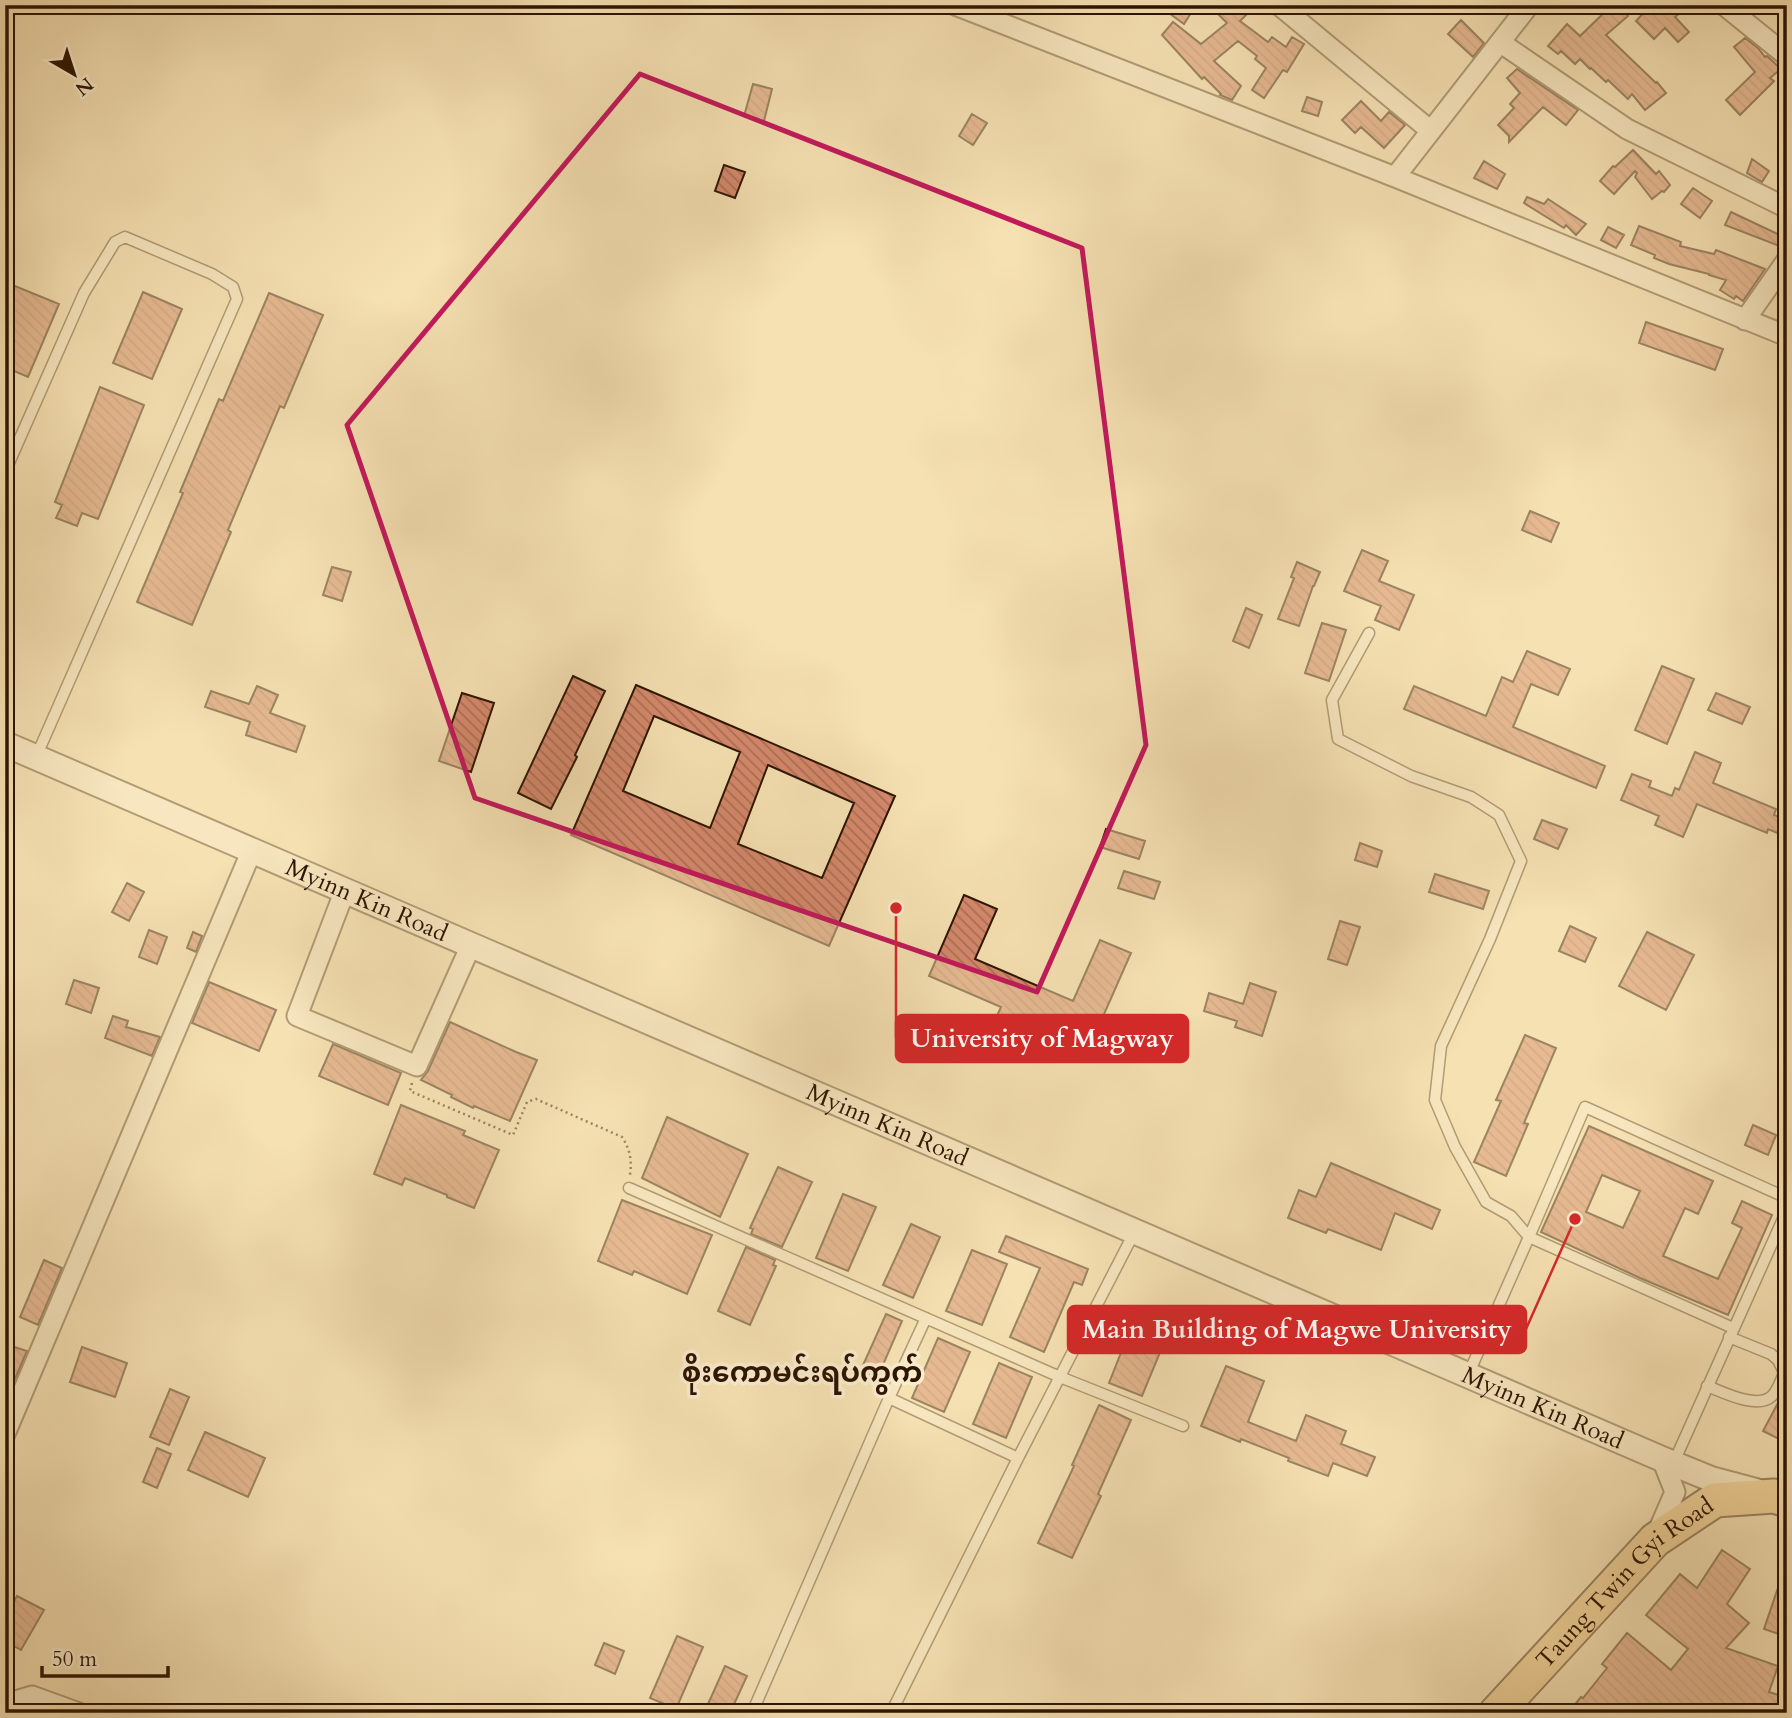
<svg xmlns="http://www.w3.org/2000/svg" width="1792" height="1718" font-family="Cardo,'Noto Sans Myanmar',serif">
  <defs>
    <pattern id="building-back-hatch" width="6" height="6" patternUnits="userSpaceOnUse" patternTransform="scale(1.75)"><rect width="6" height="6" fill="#d5896c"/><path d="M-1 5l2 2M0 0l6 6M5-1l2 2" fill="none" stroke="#ad6f56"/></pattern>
  </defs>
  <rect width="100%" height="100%" fill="#f6e1b3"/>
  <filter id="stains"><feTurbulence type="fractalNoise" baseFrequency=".00286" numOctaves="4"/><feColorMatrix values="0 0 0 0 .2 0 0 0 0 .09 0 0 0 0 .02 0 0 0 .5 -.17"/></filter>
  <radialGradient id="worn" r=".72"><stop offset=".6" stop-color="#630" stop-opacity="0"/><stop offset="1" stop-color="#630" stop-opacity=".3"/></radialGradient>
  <path fill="url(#building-back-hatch)" stroke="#2d1400" stroke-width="2" fill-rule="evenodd" d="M1158 5H1196L1184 24Z
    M1209 5H1256L1240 21 1268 42 1272 37 1286 47 1292 37 1304 44 1287 72 1283 70 1264 98 1252 90 1266 68 1255 59 1257 56 1238 41 1214 61 1241 86 1232 100 1220 95 1221 94 1204 77 1202 79 1162 35 1173 22 1201 44 1227 23Z
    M1612 5H1618L1628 16 1606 35 1656 83 1657 82 1666 93 1645 110 1632 94 1628 99 1608 80 1606 82 1591 68 1590 69 1580 59 1575 64 1561 51 1558 54 1548 46 1567 24 1580 36Z
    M1651 5H1672L1680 13 1675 17 1689 32 1678 42 1665 28 1654 39 1636 21Z
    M1461 20 1484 43 1473 57 1448 34Z
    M1745 38 1758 48 1765 57 1767 56 1781 69 1770 78 1774 81 1740 115 1726 100 1755 72 1734 47Z
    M1517 69 1578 110 1566 125 1543 107 1509 142V136L1498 125 1514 108 1510 104 1520 93 1507 78Z
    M753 84 772 89 764 121 744 116Z
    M1307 97 1322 102 1318 116 1302 111Z
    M1361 101 1381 121 1389 112 1405 125 1384 148 1361 127 1355 133 1342 120Z
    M972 114 987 123 973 145 959 136Z
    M1633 150 1656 174 1659 171 1670 185 1664 192 1662 191 1652 199 1635 177 1637 173 1635 171 1614 194 1600 181 1613 166 1615 167Z
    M1752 159 1769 171 1762 182 1747 173Z
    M1484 161 1505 174 1497 189 1474 178Z
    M724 165 745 172 735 198 715 191Z
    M1693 188 1712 201 1700 218 1681 204Z
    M1527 197 1544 204 1548 199 1586 224 1576 235 1566 225 1564 228 1524 203Z
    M1731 212 1786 238 1782 247 1725 225Z
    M1639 226 1681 242 1680 246 1714 254 1716 250 1765 269 1743 301 1736 296 1734 299 1720 290 1726 280 1709 275V274L1669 264 1654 258 1655 255 1631 245Z
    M1608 227 1624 235 1616 248 1601 240Z
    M5 282 59 304 28 377 5 367Z
    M143 292 182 309 152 379 113 363Z
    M269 293 323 315 284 408 280 406 228 530 231 532 192 625 137 602 183 493 180 492 219 399 223 401Z
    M1646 322 1723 349 1715 370 1639 343Z
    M100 387 144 405 98 519 82 513 77 526 56 518 62 505 55 502Z
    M1530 511 1559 523 1551 542 1522 530Z
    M1362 550 1388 561 1379 581 1414 595 1399 630 1375 620 1381 606 1344 591Z
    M1297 562 1320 572 1314 586H1313L1299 626 1278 619 1294 578 1291 577Z
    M332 567 351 572 342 601 323 595Z
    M1246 608 1262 615 1249 648 1233 641Z
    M1322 623 1346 630 1329 681 1305 673Z
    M1527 651 1570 669 1558 695 1531 684 1513 727 1605 766 1596 788 1404 709 1414 686 1486 716 1502 677 1513 682Z
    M1662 666 1694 679 1667 744 1635 730Z
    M573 676 605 691 575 755 577 757 551 809 518 793Z
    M636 685 895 796 829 946 571 835ZM654 716 740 752 710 828 623 791ZM768 765 854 803 822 878 738 844Z
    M257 686 278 695 270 713 305 726 296 752 246 735 250 722 205 707 211 691 249 704Z
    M462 693 494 703 471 772 439 761Z
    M1716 693 1750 707 1742 724 1708 710Z
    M1695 752 1721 763 1713 783 1776 809 1774 815 1787 820V837L1768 829 1767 833 1697 804 1683 837 1655 825 1659 816 1621 800 1632 774 1651 781 1649 787 1672 796 1675 788 1679 790Z
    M1542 820 1567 829 1558 849 1534 839Z
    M1106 829 1145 841 1139 859 1100 847Z
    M1360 843 1382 851 1377 867 1355 860Z
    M1124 871 1160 882 1154 899 1118 888Z
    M1435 874 1489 891 1483 909 1429 892Z
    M127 883 144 892 129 921 112 912Z
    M964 895 997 909 975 959 1073 1001 1100 940 1131 953 1090 1046 1029 1019 1024 1029 996 1018 1001 1007 929 976Z
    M1340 921 1360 927 1347 965 1328 959Z
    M1570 926 1596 938 1585 962 1559 951Z
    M149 930 167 937 157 964 139 957Z
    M193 932 202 936 196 952 187 948Z
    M1647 932 1694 955 1666 1010 1619 986Z
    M74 980 99 988 91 1013 66 1004Z
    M209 982 276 1010 259 1051 192 1023Z
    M1250 983 1276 992 1262 1036 1235 1027 1237 1021 1204 1011 1209 993 1243 1004Z
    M113 1016 128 1021 126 1027 160 1037 152 1056 105 1038Z
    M450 1022 516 1052 537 1060 510 1121 474 1106 473 1108 451 1097 452 1095 421 1080 428 1071Z
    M1525 1035 1556 1048 1524 1123 1528 1124 1506 1176 1474 1162 1501 1101 1496 1100Z
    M333 1044 401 1073 388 1105 319 1076Z
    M401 1105 465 1131 463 1135 499 1150 474 1208 447 1197V1195L405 1178 402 1185 374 1174Z
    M667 1117 748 1154 720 1217 642 1178Z
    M1753 1125 1776 1135 1768 1155 1745 1145Z
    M1589 1126 1713 1181 1698 1214 1685 1208 1663 1256 1718 1279 1742 1228 1732 1223 1742 1201 1772 1215 1728 1315 1640 1278 1541 1232ZM1602 1175 1640 1191 1623 1228 1586 1212Z
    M1331 1163 1440 1210 1432 1229 1395 1213 1381 1250 1328 1229 1326 1233 1288 1218 1299 1190 1316 1197Z
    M778 1167 812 1182 782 1247 751 1234 753 1229 750 1228Z
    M843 1194 876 1207 848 1271 816 1258Z
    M622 1200 712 1235 687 1294 634 1271 632 1275 598 1261Z
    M911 1224 940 1237 913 1298 883 1285Z
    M1006 1236 1088 1269 1082 1285 1074 1282 1044 1352 1010 1337 1040 1268 999 1252Z
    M746 1247 775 1260 773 1265 776 1266 750 1325 718 1311Z
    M972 1250 1007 1264 982 1325 946 1311Z
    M44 1260 62 1268 38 1325 20 1317Z
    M886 1314 902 1321 876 1381 859 1374Z
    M1134 1320 1168 1333 1142 1396 1109 1383Z
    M938 1338 970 1352 944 1412 912 1398Z
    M5 1344 27 1351 5 1402Z
    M82 1347 127 1363 115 1397 70 1382Z
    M999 1363 1032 1377 1006 1438 973 1424Z
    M1226 1366 1264 1381 1248 1422 1296 1441 1306 1415 1346 1431 1341 1444 1375 1457 1367 1476 1333 1463 1328 1476 1288 1461 1289 1458 1241 1439 1240 1442 1201 1426Z
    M1787 1386V1443L1763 1431Z
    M170 1389 189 1397 169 1445 150 1437Z
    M1099 1405 1131 1420 1098 1494 1101 1496 1072 1558 1038 1543 1074 1466 1072 1465Z
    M205 1432 265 1458 248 1497 188 1470Z
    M157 1448 171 1454 157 1488 143 1482Z
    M1722 1550 1750 1569 1727 1604 1749 1623 1726 1648 1778 1666 1769 1692 1785 1697 1779 1713H1568L1581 1697 1583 1698 1607 1668 1602 1664 1627 1633 1671 1670 1688 1649 1646 1615 1680 1574 1697 1588Z
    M1784 1570 1787 1571V1637L1764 1629Z
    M17 1596 44 1610 21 1650 5 1641V1617Z
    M677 1636 703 1647 676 1709 650 1698Z
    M604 1643 624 1651 615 1674 595 1665Z
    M725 1666 747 1676 730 1713H704Z"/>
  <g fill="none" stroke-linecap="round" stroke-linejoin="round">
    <g stroke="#5f472d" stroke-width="13">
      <path id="service" d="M5 472 84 293 115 242 125 237 212 274 233 287 237 299 36 757
        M1369 633 1332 700 1338 739 1411 776 1471 797 1499 815 1521 861 1490 939 1441 1046 1435 1100 1455 1147 1486 1202 1511 1216 1529 1237 1468 1375
        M629 1188 1060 1377 1183 1426
        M1733 1328 1529 1237 1585 1107 1787 1198
        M1729 1337 1771 1354 1778 1360 1784 1372
        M1707 1386C1723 1392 1757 1410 1772 1396 1779 1389 1783 1375 1787 1365
        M889 1398 1018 1458 1135 1231
        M1674 1462 1787 1210
        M752 1713 889 1398 926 1318
        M891 1713 1018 1458"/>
    </g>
    <g stroke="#5f472d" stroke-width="23">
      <path id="minor" d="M955 5 1395 177 1787 336
        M1279 5 1431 131
        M1724 5 1787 56
        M1501 43 1627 129 1787 208
        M1395 177 1529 5
        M1745 320 1787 260
        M345 890 297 1016 417 1066 471 945
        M5 1434 252 850
        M1656 1536 1675 1492 1662 1459
        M5 1704 32 1696 79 1713"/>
    </g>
    <g stroke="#5f472d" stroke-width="28">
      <g id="tertiary">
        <path id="s1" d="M5 744 1662 1459 1711 1479 1756 1491"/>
      </g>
    </g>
    <g stroke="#2d1400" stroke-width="37">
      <g id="trunk">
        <path id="s2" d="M1496 1713 1655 1540 1715 1500 1774 1496 1787 1500"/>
      </g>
    </g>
    <path stroke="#2d1400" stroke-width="2.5" stroke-dasharray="2 3.5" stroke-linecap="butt" d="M412 1083 410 1091 513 1135 527 1102 536 1099 622 1137C630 1149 632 1160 630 1175"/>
    <use href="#service" stroke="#f9ecce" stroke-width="10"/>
    <use href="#minor" stroke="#f9ecce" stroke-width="19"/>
    <use href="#tertiary" stroke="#f9ecce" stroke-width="24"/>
    <use href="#trunk" stroke="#ebc07a" stroke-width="33"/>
  </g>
  <path d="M0 0H1792V1718H0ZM640 74 1082 248 1146 745 1037 992 475 798 347 425Z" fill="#f6e1b3" fill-opacity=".55" fill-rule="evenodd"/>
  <path fill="none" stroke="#c2185b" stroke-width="5" stroke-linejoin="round" d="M640 74 1082 248 1146 745 1037 992 475 798 347 425Z"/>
  <g text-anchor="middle" stroke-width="7" stroke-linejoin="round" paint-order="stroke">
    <g font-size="24" fill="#2d1400" stroke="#f9ecce">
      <text dy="8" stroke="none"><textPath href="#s1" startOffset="394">Myinn Kin Road</textPath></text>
      <text dy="8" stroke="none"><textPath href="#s1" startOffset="961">Myinn Kin Road</textPath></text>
      <text dy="8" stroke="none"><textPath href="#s1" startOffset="1675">Myinn Kin Road</textPath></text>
      <text dy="8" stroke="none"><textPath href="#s2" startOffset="184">Taung Twin Gyi Road</textPath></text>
    </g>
    <g font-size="28" font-weight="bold" fill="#2d1400" stroke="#f9ecce">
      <text x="802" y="1382">စိုးကောမင်းရပ်ကွက်</text>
    </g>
  </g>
  <path fill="none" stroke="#d62828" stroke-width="2.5" d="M896 908L896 1038M1575 1219L1526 1329"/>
  <g fill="#d62828" stroke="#f9ecce" stroke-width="2.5">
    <circle cx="896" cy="908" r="7"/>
    <circle cx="1575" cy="1219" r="7"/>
  </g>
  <g fill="#d62828" stroke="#d62828" stroke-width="2.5">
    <rect x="896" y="1015" width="292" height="47" rx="7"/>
    <rect x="1068" y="1306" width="458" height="47" rx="7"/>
  </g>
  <g font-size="26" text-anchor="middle" font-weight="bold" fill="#fff">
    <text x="1042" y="1047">University of Magway</text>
    <text x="1297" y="1338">Main Building of Magwe University</text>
  </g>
  <rect width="1792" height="1718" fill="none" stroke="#f6e1b3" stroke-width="28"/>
  <rect x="7" y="7" width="1778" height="1704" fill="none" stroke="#2d1400" stroke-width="3.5"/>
  <rect x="14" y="14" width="1764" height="1690" fill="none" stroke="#2d1400" stroke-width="2"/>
  <g transform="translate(74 74) rotate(141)" stroke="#f9ecce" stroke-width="5" paint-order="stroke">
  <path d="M0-5L12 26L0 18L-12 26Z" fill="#2d1400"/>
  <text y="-10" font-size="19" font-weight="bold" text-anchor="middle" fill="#2d1400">N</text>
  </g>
  <path d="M42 1666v10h126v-10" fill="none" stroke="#2d1400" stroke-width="3.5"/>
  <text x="52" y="1666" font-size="21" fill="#2d1400" stroke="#f9ecce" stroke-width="5" paint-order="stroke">50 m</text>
  <rect width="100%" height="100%" filter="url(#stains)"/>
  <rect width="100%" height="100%" fill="url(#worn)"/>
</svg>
